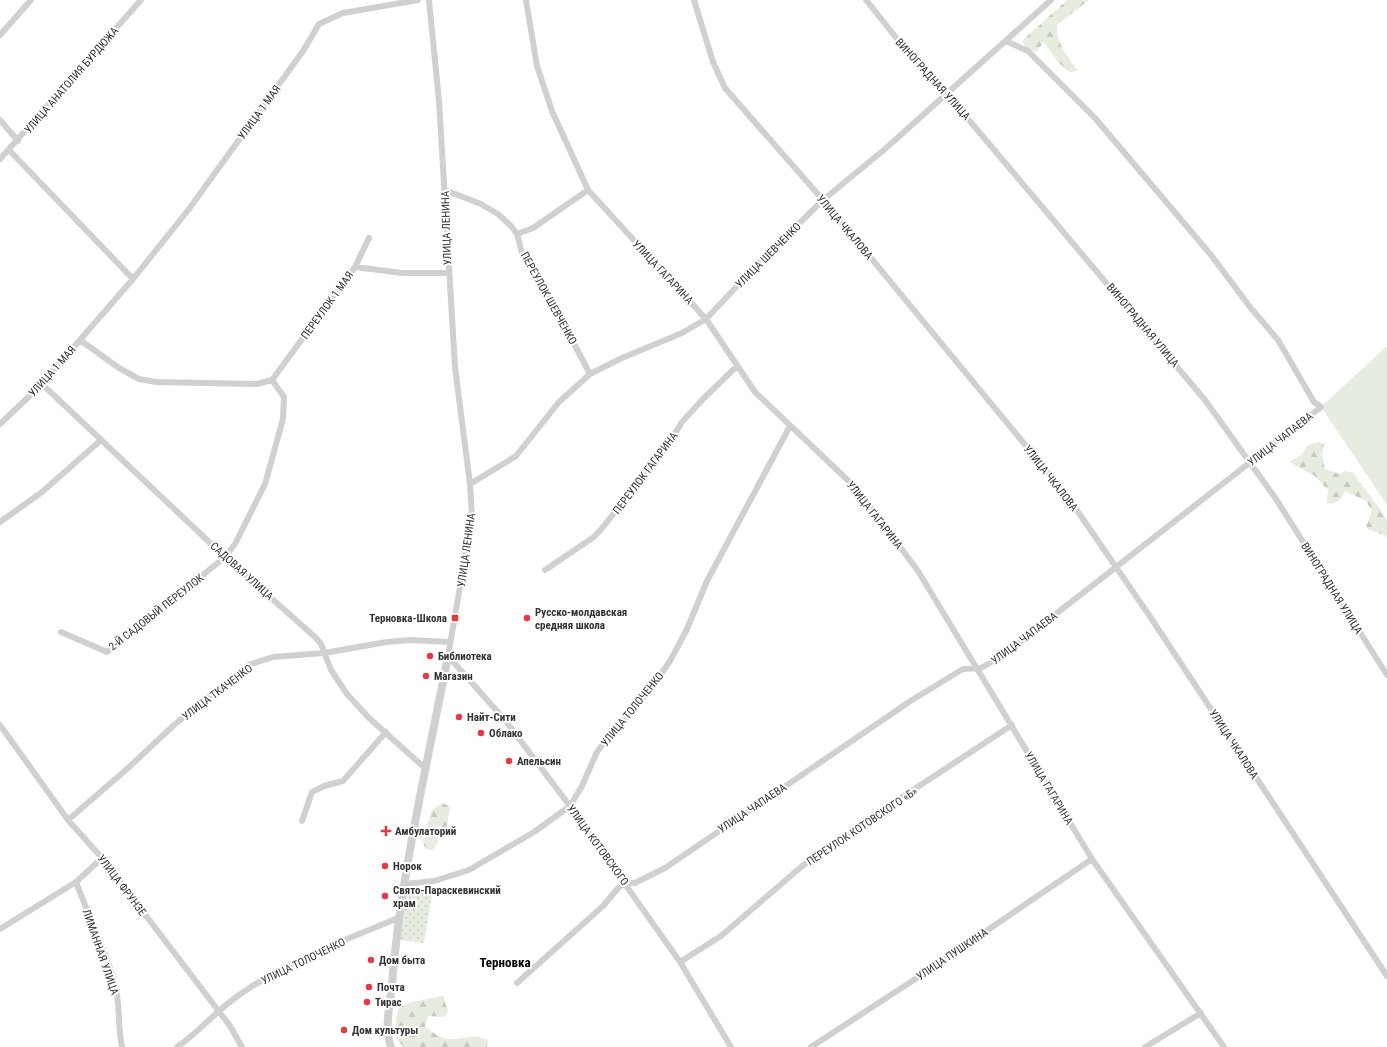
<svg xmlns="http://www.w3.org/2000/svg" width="1387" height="1047" font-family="'Roboto Condensed',sans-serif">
  <defs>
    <pattern id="forest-firs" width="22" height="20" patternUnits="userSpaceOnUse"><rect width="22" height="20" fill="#e6ecdf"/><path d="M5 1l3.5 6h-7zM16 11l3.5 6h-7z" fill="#c6cbc0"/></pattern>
    <pattern id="park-dots" width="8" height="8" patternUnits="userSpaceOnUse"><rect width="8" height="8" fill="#e6ecdf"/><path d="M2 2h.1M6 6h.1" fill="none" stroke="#c6cbc0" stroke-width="1.8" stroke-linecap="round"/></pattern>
  </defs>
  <rect width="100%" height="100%" fill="#fff"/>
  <path fill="#e6ecdf" d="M1387 346V505L1321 407Z"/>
  <path fill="url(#forest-firs)" d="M1067 0H1089L1057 25C1056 44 1068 56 1078 71L1069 72 1057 61 1044 42 1036 52 1026 48 1022 41Z
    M1318 442 1324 444 1322 455 1325 469 1340 474 1345 471 1353 473 1382 512 1387 520V537C1380 532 1371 532 1366 527L1372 511 1366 501 1345 491C1341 499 1338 505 1327 503L1328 490 1315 476 1289 462 1301 455 1308 445Z
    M443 803 450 807 447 826 433 850 425 849 423 839 432 810Z
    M443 996 448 1011 445 1017 428 1016 425 1027C432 1031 439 1038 448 1039 462 1040 475 1033 488 1040L487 1047H404L397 1040C397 1031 394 1017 399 1009 403 1002 434 998 443 996Z"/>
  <path fill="url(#park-dots)" d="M409 887 433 888 424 943 400 940Z"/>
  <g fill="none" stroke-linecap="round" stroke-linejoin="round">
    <path stroke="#d0d0d0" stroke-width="6" d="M429 0 439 101 455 367 470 484 472 517 448 656 504 719 570 806 680 962 731 1047
      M526 0 537 66 552 111 588 190 706 319 755 392 857 489 918 571 1092 859 1224 1047
      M694 0 713 62 725 88 823 200 1065 493 1149 615 1387 976
      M866 0 902 45 947 94 1205 400 1276 499 1387 675
      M0 35 31 0
      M0 120 18 141
      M9 150 133 279
      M0 159 141 0
      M445 190 481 204 498 214 511 226 517 234 522 253 537 274 590 374
      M517 234 533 228 588 190
      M355 267 369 238
      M80 340 119 368 139 379 156 382 257 384 272 380 355 267 402 273H448
      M42 384 225 557 316 638 321 644 331 670 347 694 369 718 426 769
      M0 424 39 387 133 279 189 209 303 51 319 24 343 13 418 0
      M470 484 516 456 559 402 590 374 622 358 682 333 706 319 758 264 823 200 885 149 1051 0
      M0 522 42 492 101 440
      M545 570 594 537 603 527 669 443 682 422 703 399 737 366
      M61 632 107 652 225 557 235 544 265 484 283 419 284 397 272 380
      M0 725 68 820 102 858 230 1026 242 1047
      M68 820 127 769 174 725 248 665 273 657 324 653 387 642 410 640 450 642
      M302 821 312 792 324 786 343 781 386 732
      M76 882C88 914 104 947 114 980 121 1002 117 1025 122 1047
      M405 884 434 881 469 870 534 832 570 806 582 786 597 752 613 731 649 691 670 661 687 629 707 581 790 426
      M0 929 76 882 102 858
      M680 962 721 936 801 867 840 838 1012 725
      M517 983 603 906 619 887 626 883H635L665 868 912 700 963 669 981 668 1002 656 1321 407 1314 402 1278 340 1250 307 1211 255 1095 118 1028 51 1006 41
      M177 1047C198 1033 214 1013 235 998 284 962 343 941 398 918
      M811 1047 923 974 1092 859
      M1145 1047 1201 1013"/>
    <path stroke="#d0d0d0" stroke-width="8" d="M391 1047C384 1029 390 1003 392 984 401 874 427 765 448 656"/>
  </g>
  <g fill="#e63946" stroke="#fff" stroke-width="1.5">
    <rect x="451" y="614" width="8" height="8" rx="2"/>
    <circle cx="527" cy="618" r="4"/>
    <circle cx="430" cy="656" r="4"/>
    <circle cx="426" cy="676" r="4"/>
    <circle cx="459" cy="717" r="4"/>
    <circle cx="481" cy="733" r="4"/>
    <circle cx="509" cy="761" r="4"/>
    <path d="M384 825h4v4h4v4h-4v4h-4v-4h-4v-4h4z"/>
    <circle cx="385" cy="866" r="4"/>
    <circle cx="385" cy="896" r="4"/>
    <circle cx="371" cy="960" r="4"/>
    <circle cx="369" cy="987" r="4"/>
    <circle cx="367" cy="1002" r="4"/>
    <circle cx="344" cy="1030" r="4"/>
  </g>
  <g text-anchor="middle" stroke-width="4" stroke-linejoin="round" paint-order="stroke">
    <g font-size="11" fill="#333" stroke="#fff">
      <text transform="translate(933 79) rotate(48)" y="4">ВИНОГРАДНАЯ УЛИЦА</text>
      <text transform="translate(71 80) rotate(-49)" y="4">УЛИЦА АНАТОЛИЯ БУРДЮЖА</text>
      <text transform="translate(259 112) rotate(-54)" y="4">УЛИЦА 1 МАЯ</text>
      <text transform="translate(845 227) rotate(50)" y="4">УЛИЦА ЧКАЛОВА</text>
      <text transform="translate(446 228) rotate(-92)" y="4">УЛИЦА ЛЕНИНА</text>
      <text transform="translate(768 255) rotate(-45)" y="4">УЛИЦА ШЕВЧЕНКО</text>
      <text transform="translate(663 272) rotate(47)" y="4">УЛИЦА ГАГАРИНА</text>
      <text transform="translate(549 298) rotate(61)" y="4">ПЕРЕУЛОК ШЕВЧЕНКО</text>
      <text transform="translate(327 305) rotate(-54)" y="4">ПЕРЕУЛОК 1 МАЯ</text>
      <text transform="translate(1143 325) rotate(50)" y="4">ВИНОГРАДНАЯ УЛИЦА</text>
      <text transform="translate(52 371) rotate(-48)" y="4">УЛИЦА 1 МАЯ</text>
      <text transform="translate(1280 439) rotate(-38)" y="4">УЛИЦА ЧАПАЕВА</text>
      <text transform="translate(645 473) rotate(-53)" y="4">ПЕРЕУЛОК ГАГАРИНА</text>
      <text transform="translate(1051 478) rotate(52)" y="4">УЛИЦА ЧКАЛОВА</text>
      <text transform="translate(875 515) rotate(52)" y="4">УЛИЦА ГАГАРИНА</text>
      <text transform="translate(466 550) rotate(-82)" y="4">УЛИЦА ЛЕНИНА</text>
      <text transform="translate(242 571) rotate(42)" y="4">САДОВАЯ УЛИЦА</text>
      <text transform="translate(1332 588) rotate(58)" y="4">ВИНОГРАДНАЯ УЛИЦА</text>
      <text transform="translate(156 612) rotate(-38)" y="4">2-Й САДОВЫЙ ПЕРЕУЛОК</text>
      <text transform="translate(1024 638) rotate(-37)" y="4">УЛИЦА ЧАПАЕВА</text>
      <text transform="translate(217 692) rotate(-37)" y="4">УЛИЦА ТКАЧЕНКО</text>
      <text transform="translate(632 709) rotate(-51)" y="4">УЛИЦА ТОЛОЧЕНКО</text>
      <text transform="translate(1234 744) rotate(57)" y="4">УЛИЦА ЧКАЛОВА</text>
      <text transform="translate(1049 788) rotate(59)" y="4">УЛИЦА ГАГАРИНА</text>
      <text transform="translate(752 808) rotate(-34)" y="4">УЛИЦА ЧАПАЕВА</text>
      <text transform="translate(862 826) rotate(-34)" y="4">ПЕРЕУЛОК КОТОВСКОГО «Б»</text>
      <text transform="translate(598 845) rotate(54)" y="4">УЛИЦА КОТОВСКОГО</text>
      <text transform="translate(122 885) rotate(53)" y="4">УЛИЦА ФРУНЗЕ</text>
      <text transform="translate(101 952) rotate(71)" y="4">ЛИМАННАЯ УЛИЦА</text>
      <text transform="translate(952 954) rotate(-34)" y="4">УЛИЦА ПУШКИНА</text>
      <text transform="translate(303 961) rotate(-26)" y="4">УЛИЦА ТОЛОЧЕНКО</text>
    </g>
    <g font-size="11" font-weight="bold" fill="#333" stroke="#fff" text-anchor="start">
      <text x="535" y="616">Русско-молдавская<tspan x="535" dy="13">средняя школа</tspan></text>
      <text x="447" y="622" text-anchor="end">Терновка-Школа</text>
      <text x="438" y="660">Библиотека</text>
      <text x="434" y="680">Магазин</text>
      <text x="467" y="721">Найт-Сити</text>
      <text x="489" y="737">Облако</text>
      <text x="517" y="765">Апельсин</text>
      <text x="395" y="835">Амбулаторий</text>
      <text x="393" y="870">Норок</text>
      <text x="393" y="894">Свято-Параскевинский<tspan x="393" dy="13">храм</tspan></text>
      <text x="379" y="964">Дом быта</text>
      <text x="377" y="991">Почта</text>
      <text x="375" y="1006">Тирас</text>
      <text x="352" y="1034">Дом культуры</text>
    </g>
    <g font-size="13" font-weight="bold" fill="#000" stroke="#fff">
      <text x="505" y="967">Терновка</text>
    </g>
  </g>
</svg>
